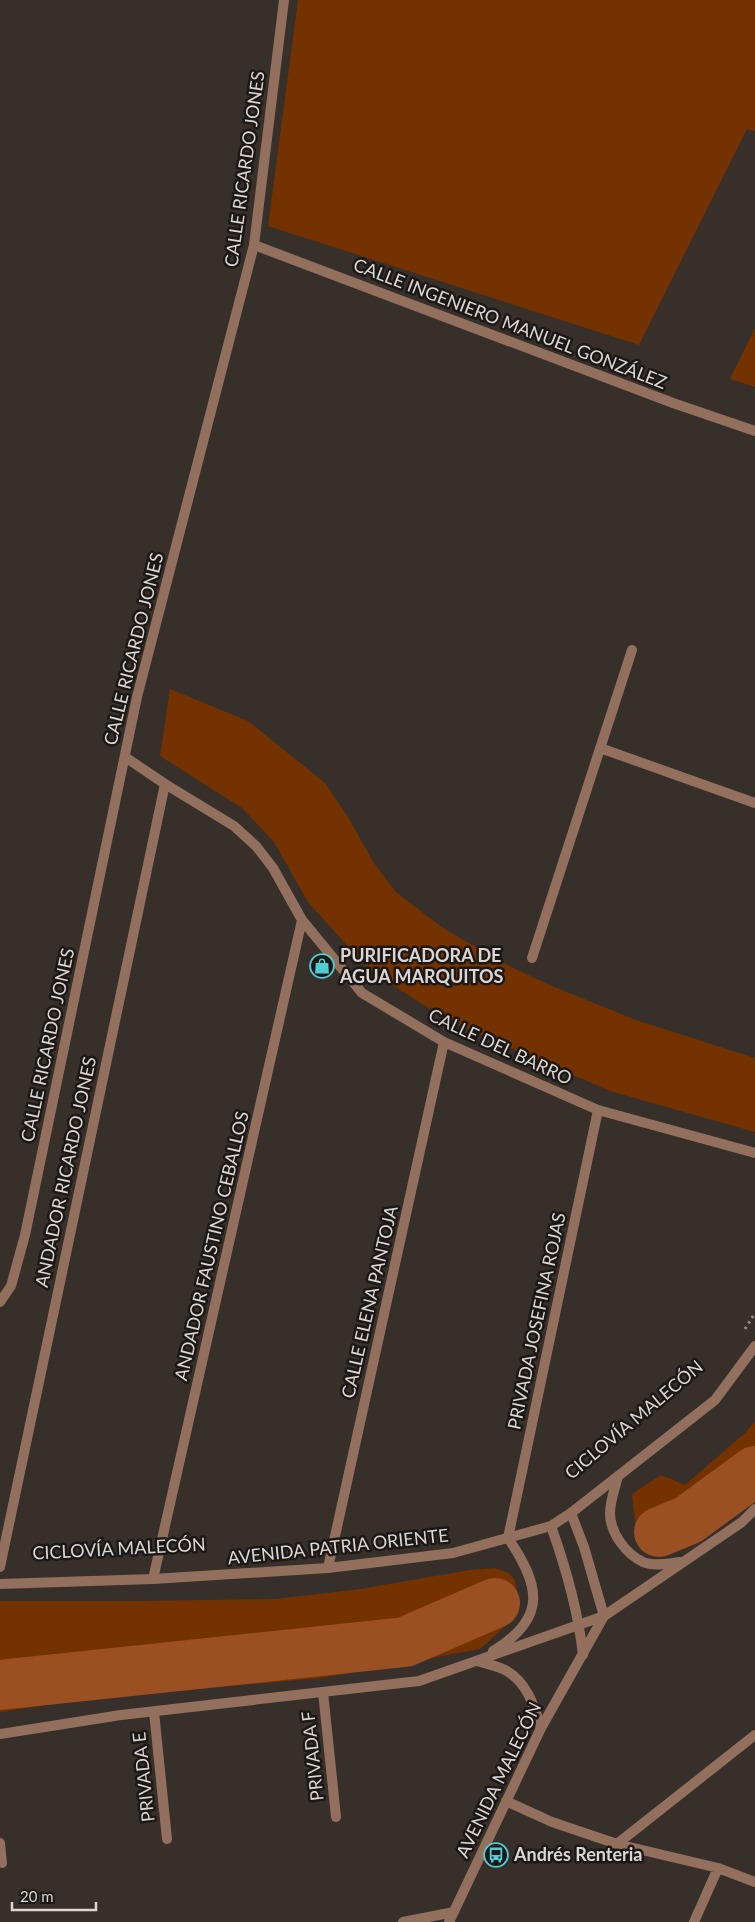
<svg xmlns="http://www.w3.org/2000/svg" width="755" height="1922" font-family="Lato,sans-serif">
  <rect width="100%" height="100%" fill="#372f2a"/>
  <path fill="#743200" d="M298 0H755V131L747 129 639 345 268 226Z
    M755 328V387L730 379Z
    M170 689 248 721 325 783 348 817 374 863 396 892 443 928 505 964 552 986 636 1020 755 1058V1132L610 1091 449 1021 369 970 308 902 274 842 242 808 160 756Z
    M755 1422V1478L697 1522 661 1542H648L635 1522 632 1494 661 1475 685 1485 745 1433Z
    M495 1568 509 1573 515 1580 518 1602 508 1624 480 1649 321 1678 131 1695 47 1705 0 1712V1601H140L275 1599 360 1589 470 1570Z"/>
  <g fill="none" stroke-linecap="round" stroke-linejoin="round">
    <path stroke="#9a5022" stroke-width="50" d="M659 1532 688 1520 755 1471
      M0 1685 405 1642 495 1603"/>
    <path stroke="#908a86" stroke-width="3" stroke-dasharray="2.5 4" stroke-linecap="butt" d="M745 1329 755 1313"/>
    <path stroke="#92705d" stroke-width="10" d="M254 245 673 403 755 431
      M600 748 755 803
      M125 757 165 784 234 826 256 846 273 868 302 920 362 993 444 1042 598 1110 755 1153
      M532 958 632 650
      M0 1302 11 1286 25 1235 137 697 254 245 284 0
      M551 1526C566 1568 578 1610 583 1655
      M508 1538 598 1110
      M0 1567 165 784
      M328 1568 444 1042
      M153 1579 302 920
      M323 1692 336 1817
      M154 1712 167 1839
      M506 1801 552 1822 617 1844 718 1868 755 1882
      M0 1843 2 1863
      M617 1844 755 1735
      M403 1922 454 1912
      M449 1922 541 1728 604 1616 584 1547 571 1513
      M694 1922 718 1868"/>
    <path stroke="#92705d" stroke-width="10" d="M618 1476C615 1488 610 1501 610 1513 610 1533 626 1554 643 1562 654 1567 670 1563 681 1562
      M0 1584 153 1579 328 1568 453 1553 551 1526 571 1513 715 1400 755 1346
      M493 1651C548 1618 540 1585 508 1538
      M477 1661C487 1664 499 1666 507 1671 528 1684 534 1706 541 1728
      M0 1734 121 1715 419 1681 604 1616 742 1522 755 1509"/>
  </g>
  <defs>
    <g id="shop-ring" transform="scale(1.25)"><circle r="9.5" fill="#1c1816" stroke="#51ccd2" stroke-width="1.5"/><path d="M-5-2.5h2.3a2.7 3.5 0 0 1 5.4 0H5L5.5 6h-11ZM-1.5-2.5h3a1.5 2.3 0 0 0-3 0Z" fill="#51ccd2"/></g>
    <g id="bus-ring" transform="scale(1.25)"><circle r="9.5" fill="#1c1816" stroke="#51ccd2" stroke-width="1.5"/><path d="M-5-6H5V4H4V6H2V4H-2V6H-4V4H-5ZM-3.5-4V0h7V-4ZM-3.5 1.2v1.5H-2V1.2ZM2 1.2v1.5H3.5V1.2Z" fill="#51ccd2"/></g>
  </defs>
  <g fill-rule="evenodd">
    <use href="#shop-ring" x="322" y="966"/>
    <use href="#bus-ring" x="496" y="1855"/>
  </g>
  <g text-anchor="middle" stroke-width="5" stroke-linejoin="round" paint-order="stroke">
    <g font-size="18" fill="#dbd6d3" stroke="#1c1816">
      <text transform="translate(245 169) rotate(-82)" y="6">CALLE RICARDO JONES</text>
      <text transform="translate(510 324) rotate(21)" y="6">CALLE INGENIERO MANUEL GONZÁLEZ</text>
      <text transform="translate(134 649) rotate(-76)" y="6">CALLE RICARDO JONES</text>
      <text transform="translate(48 1045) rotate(-78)" y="6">CALLE RICARDO JONES</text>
      <text transform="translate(500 1047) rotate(25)" y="6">CALLE DEL BARRO</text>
      <text transform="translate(66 1172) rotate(-78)" y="6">ANDADOR RICARDO JONES</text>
      <text transform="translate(212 1246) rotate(-77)" y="6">ANDADOR FAUSTINO CEBALLOS</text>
      <text transform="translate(370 1302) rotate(-77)" y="6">CALLE ELENA PANTOJA</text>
      <text transform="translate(537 1321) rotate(-78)" y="6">PRIVADA JOSEFINA ROJAS</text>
      <text transform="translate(634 1420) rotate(-40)" y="6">CICLOVÍA MALECÓN</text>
      <text transform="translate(338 1547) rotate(-6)" y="6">AVENIDA PATRIA ORIENTE</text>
      <text transform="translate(119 1549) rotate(-3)" y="6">CICLOVÍA MALECÓN</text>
      <text transform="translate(313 1756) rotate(-96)" y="6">PRIVADA F</text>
      <text transform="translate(144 1777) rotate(-96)" y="6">PRIVADA E</text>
      <text transform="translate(499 1780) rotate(-64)" y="6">AVENIDA MALECÓN</text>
    </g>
    <g font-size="18" font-weight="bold" fill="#dbd6d3" stroke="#1c1816" text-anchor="start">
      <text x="340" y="962">PURIFICADORA DE<tspan x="340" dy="21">AGUA MARQUITOS</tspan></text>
      <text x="514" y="1861">Andrés Renteria</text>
    </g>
  </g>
  <path d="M12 1902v8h84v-8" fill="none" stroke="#dbd6d3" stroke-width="2.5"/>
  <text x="20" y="1902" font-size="15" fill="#dbd6d3" stroke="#1c1816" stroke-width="4" paint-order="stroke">20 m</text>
</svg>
